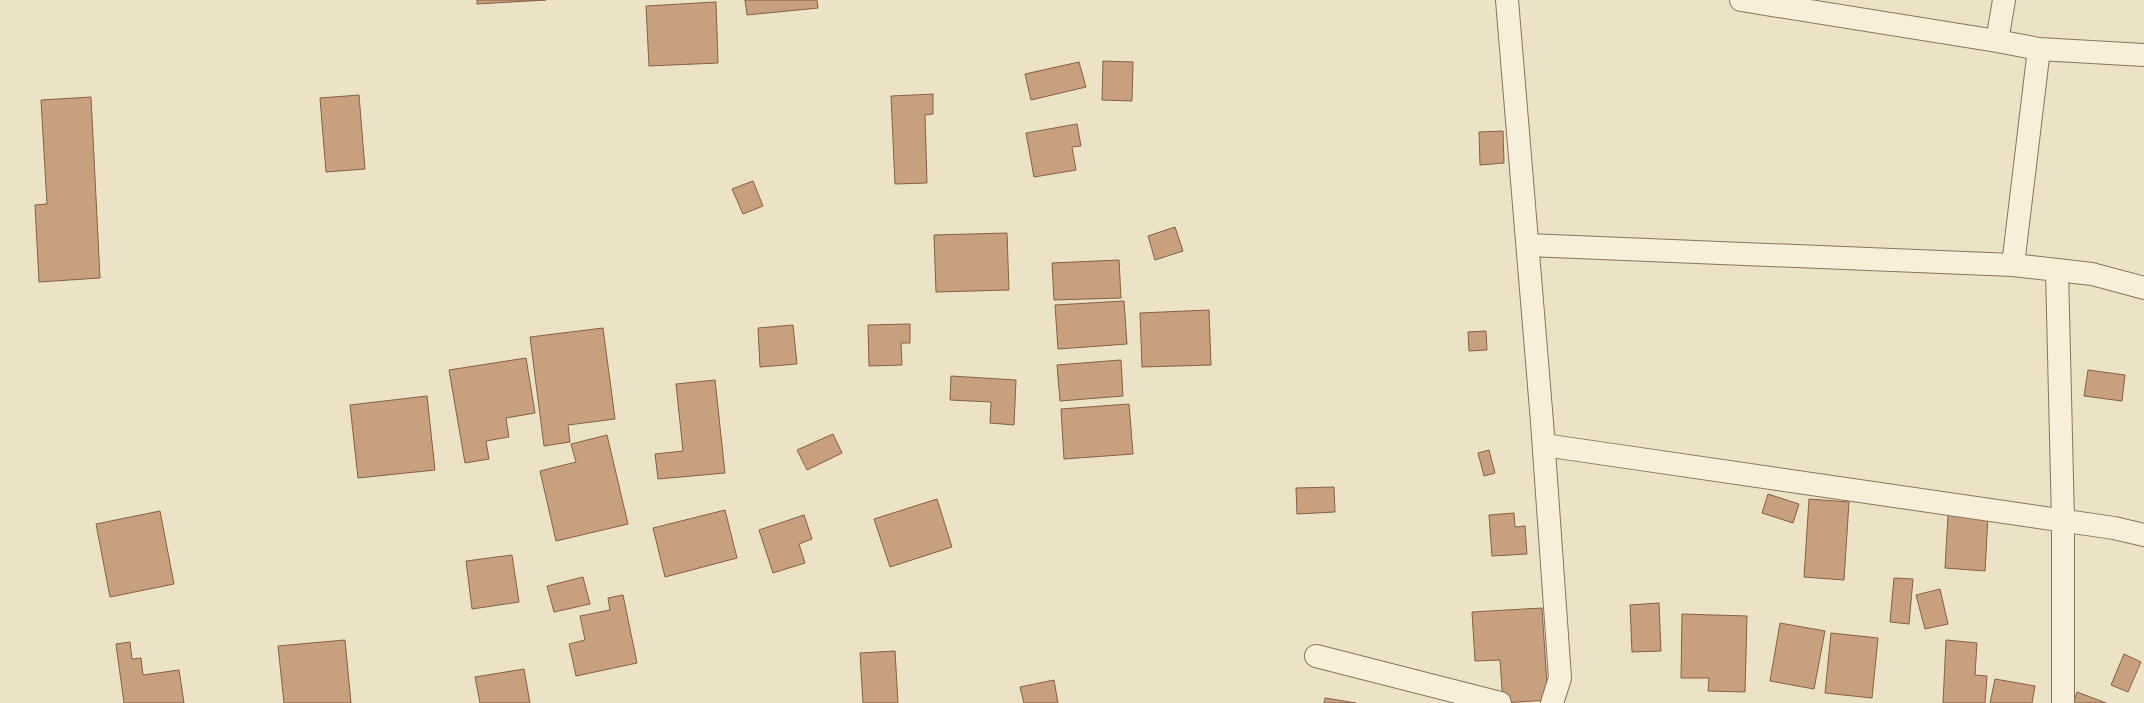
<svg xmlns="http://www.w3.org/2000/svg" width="2144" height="703" font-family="'PT Serif',serif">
  <rect width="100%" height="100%" fill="#ece2c6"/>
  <path fill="#c8a07e" stroke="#846044" d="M477 0H546L477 4Z
    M745 0H817L818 8 747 15Z
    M716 2 718 63 649 66 646 6Z
    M1103 61 1133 62 1132 101 1102 100Z
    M1079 62 1086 87 1031 100 1025 74Z
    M933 94V114L925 115 927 183 895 184 891 96Z
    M359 95 365 169 326 172 320 98Z
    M91 97 100 278 39 282 35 205 47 204 41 100Z
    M1077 124 1081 146 1072 147 1076 170 1034 177 1026 133Z
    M1503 131 1504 163 1480 165 1479 132Z
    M753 181 763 206 743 214 732 189Z
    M1175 227 1183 251 1155 260 1148 236Z
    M1007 233 1009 290 936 292 934 235Z
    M1119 260 1121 298 1054 300 1052 263Z
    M1124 301 1127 344 1058 349 1055 305Z
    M1209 310 1211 365 1142 367 1140 313Z
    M910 324V343H901L902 365 869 366 868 325Z
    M793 325 797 364 760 367 758 328Z
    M603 328 615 419 568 425 570 442 544 446 530 337Z
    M1486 331 1487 350 1469 351 1468 332Z
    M526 358 535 413 506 418 509 437 486 441 489 459 465 463 449 370Z
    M1121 360 1123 396 1060 401 1057 365Z
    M2088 370 2125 375 2122 401 2084 396Z
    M951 376 1016 380 1014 425 990 423 991 402 950 400Z
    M715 380 725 473 658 479 655 454 683 451 676 384Z
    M427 396 435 470 358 478 350 405Z
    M1129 404 1133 454 1064 459 1061 409Z
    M833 434 842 453 807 470 797 450Z
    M607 435 628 524 556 541 540 471 576 462 571 444Z
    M1489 450 1495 473 1484 476 1478 453Z
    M1334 487 1335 512 1297 514 1296 488Z
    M1768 494 1799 504 1793 523 1762 513Z
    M937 499 952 547 890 567 874 519Z
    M1809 499 1849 502 1844 580 1804 577Z
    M725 510 737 558 665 577 653 528Z
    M160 511 174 584 110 597 96 524Z
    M1514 513 1515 527 1525 526 1527 554 1492 556 1489 515Z
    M804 515 812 539 799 544 805 563 773 573 759 530Z
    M1948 515 1988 517 1985 571 1945 568Z
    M512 555 519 602 472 609 466 561Z
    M583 577 590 604 554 612 547 586Z
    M1894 578 1913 579 1909 624 1890 622Z
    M1940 589 1948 624 1925 629 1916 595Z
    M623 595 637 663 576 676 569 644 585 640 580 616 610 610 608 598Z
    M1659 603 1661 651 1632 652 1630 605Z
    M1542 608 1548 700 1503 703 1500 660 1475 661 1472 612Z
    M1682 614 1747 616 1745 692 1708 691 1709 678H1681Z
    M1780 623 1825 631 1814 689 1770 681Z
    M1831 633 1878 638 1872 698 1825 693Z
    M345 640 351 703H284L278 646Z
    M1946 640 1977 643 1975 675 1987 676 1985 703H1943Z
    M130 642 132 659 141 658 143 675 179 670 184 703H124L116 644Z
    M895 651 898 703H863L860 653Z
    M2124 654 2141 662 2128 692 2111 685Z
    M524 669 530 703H480L475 677Z
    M1995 679 2035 686 2032 703H1990Z
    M1054 680 1058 703H1024L1020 687Z
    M2077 692 2106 703H2073Z
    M1325 698 1356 703H1324Z"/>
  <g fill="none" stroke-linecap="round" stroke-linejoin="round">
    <g stroke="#87755d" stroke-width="24">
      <path id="minor" d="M1507 0 1542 422 1560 678 1552 703
        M1741 0 1997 41 2039 49 2144 55
        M1997 41 2004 0
        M1528 245 2013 265 2092 274 2144 288
        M2013 265 2039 49
        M2057 270 2063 521V703
        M1544 445 2114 528 2144 535
        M1316 656 1500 703"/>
    </g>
    <use href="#minor" stroke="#f7efd9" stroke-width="22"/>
  </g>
</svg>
